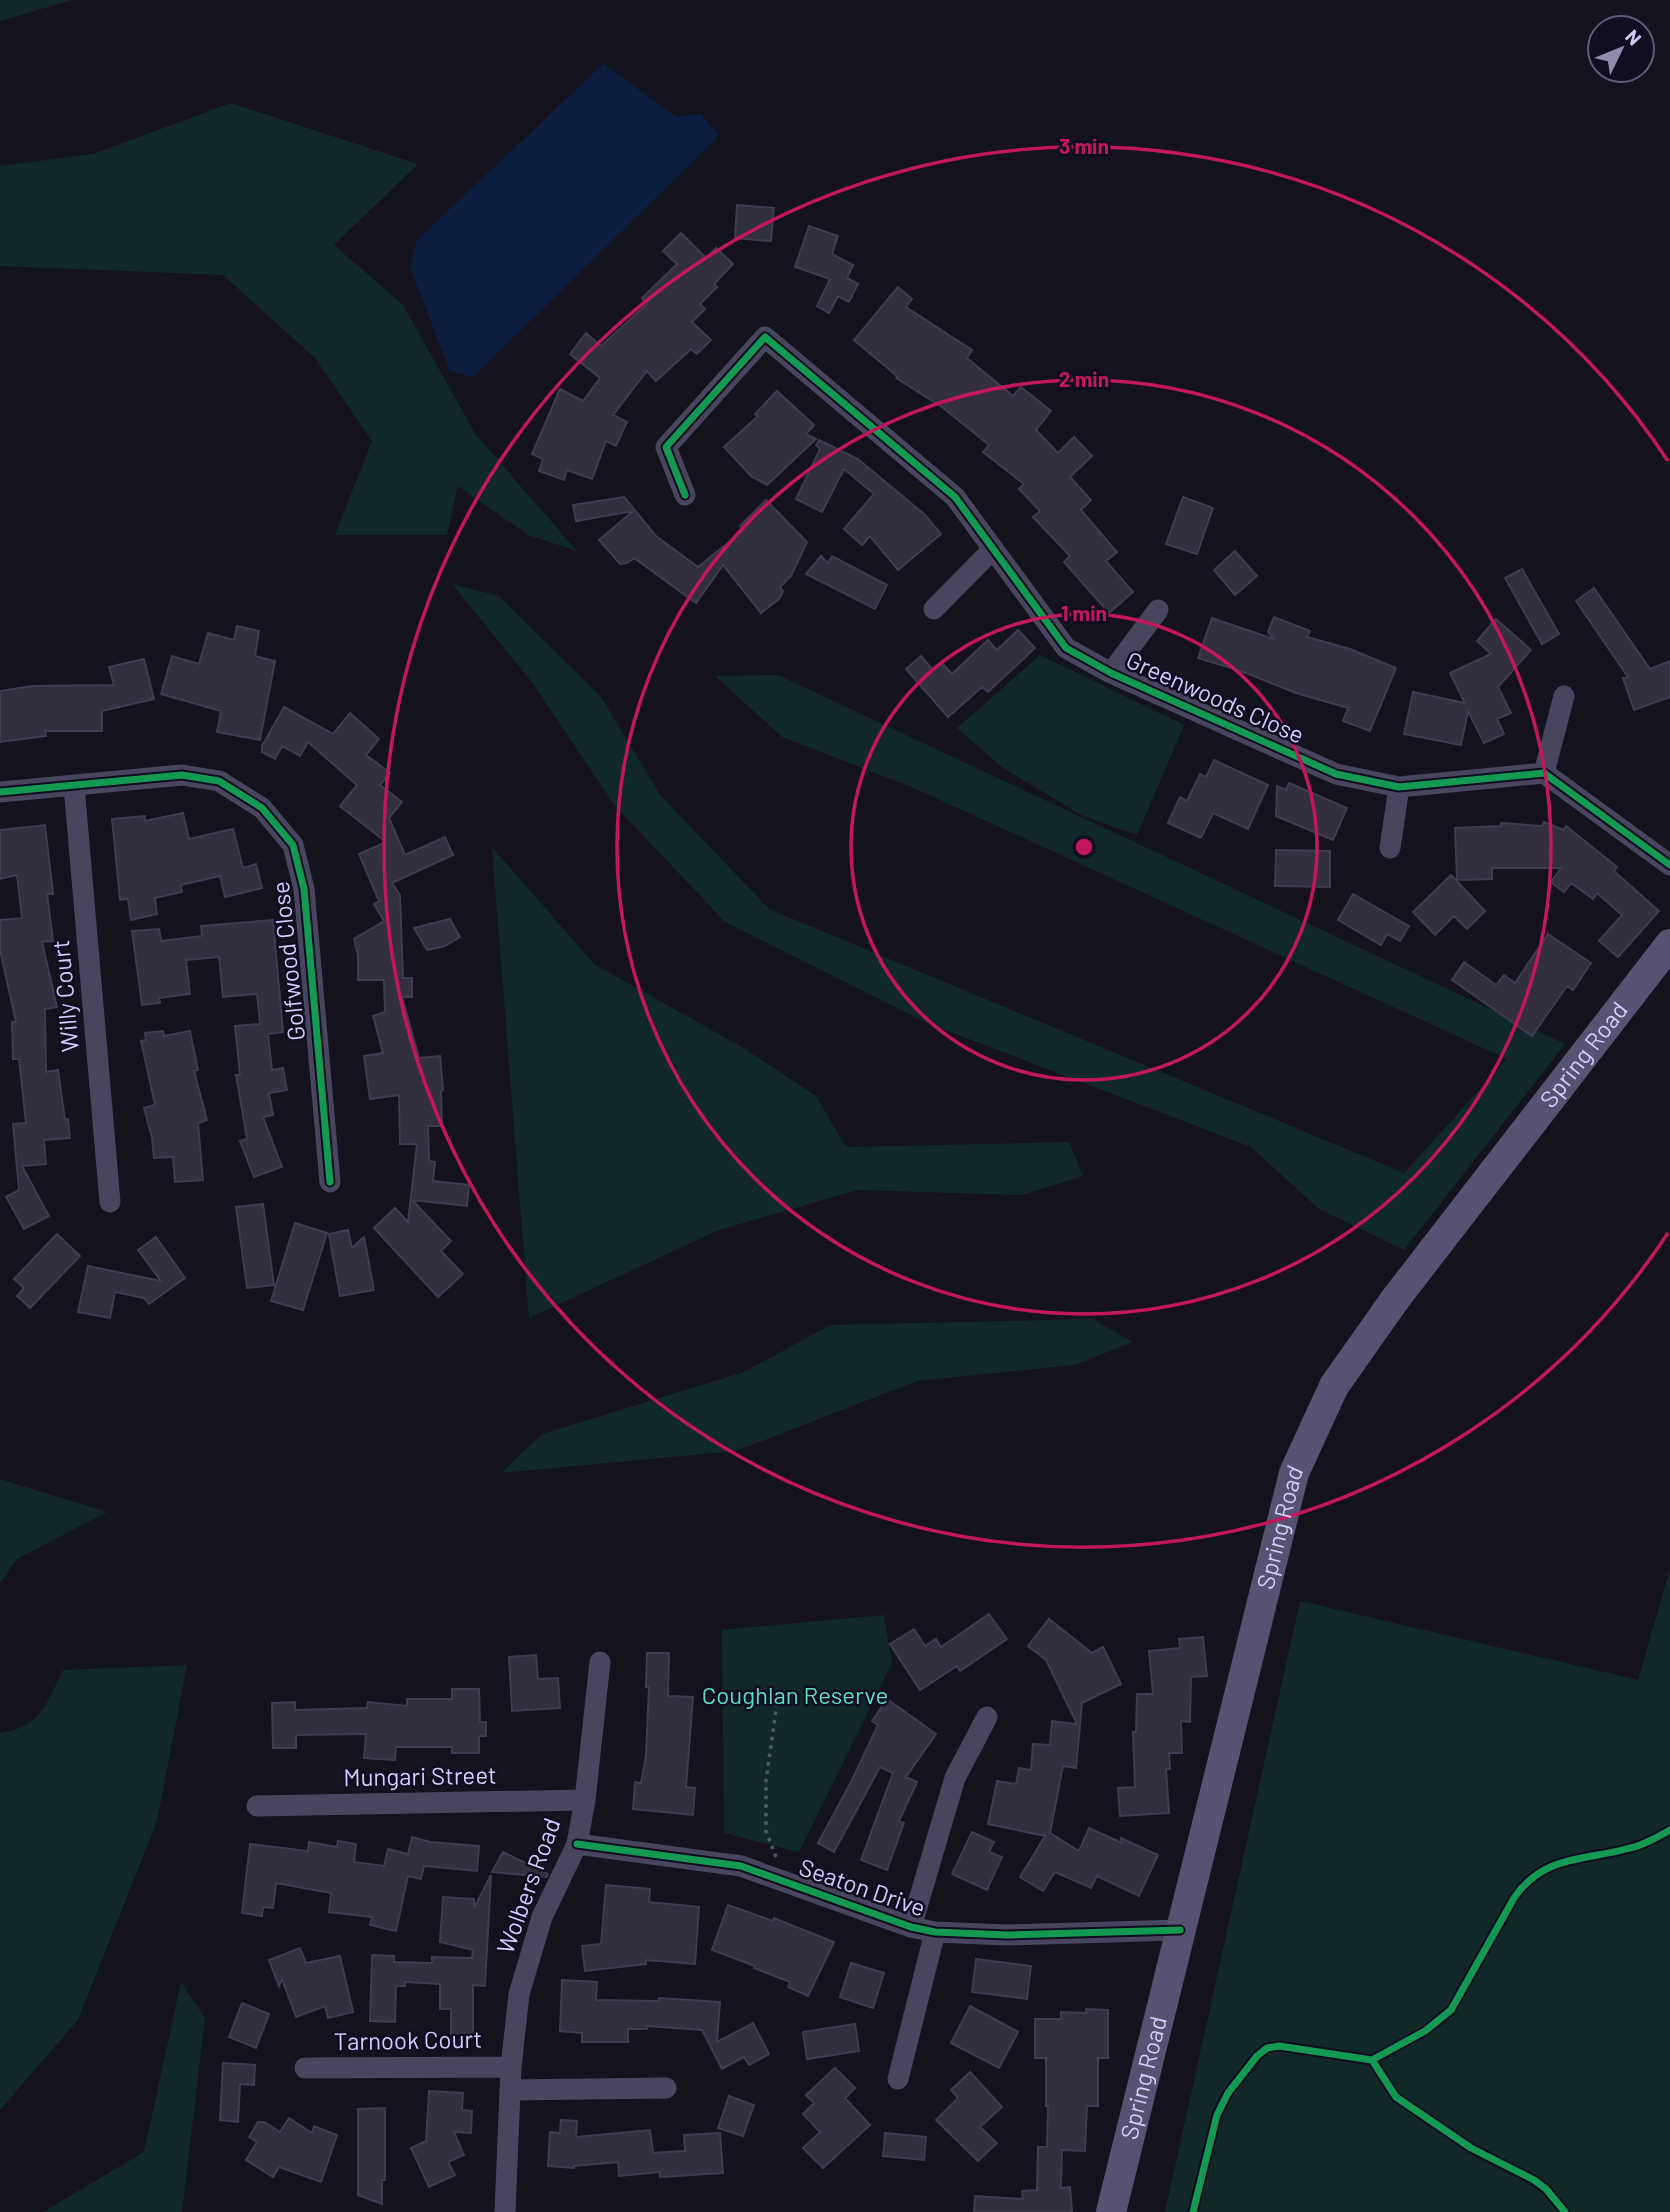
<svg xmlns="http://www.w3.org/2000/svg" width="1670" height="2212" font-family="Barlow,sans-serif">
  <rect width="100%" height="100%" fill="#14121d"/>
  <path fill="#112829" d="M0 0H72L0 21Z
    M231 103 418 164 334 245 403 305 476 435 577 551 528 535 458 486 447 535H335L372 441 315 358 223 275 0 266V166L93 154Z
    M452 584 499 596 601 697 661 796 769 909 1404 1173 1507 1059 914 788 782 737 715 676 778 675 1565 1044 1404 1250 1319 1209 1251 1147 927 1023 725 922 616 807 531 681Z
    M1040 655 1184 725 1137 835 1083 816 1003 768 957 728Z
    M492 847 594 964 742 1047 816 1096 846 1147 1069 1142 1083 1176 1022 1195 858 1190 719 1230 529 1318Z
    M1092 1319 1133 1342 1075 1365 917 1381 736 1451 501 1473 542 1434 744 1372 830 1325Z
    M0 1479 107 1512 17 1559 0 1583Z
    M1670 1569V2212H1165L1300 1601 1638 1680Z
    M884 1615 892 1663 799 1852 724 1833 722 1630Z
    M187 1665 157 1821 78 2020 0 2110V1733C41 1728 47 1702 63 1670Z
    M181 1982 205 2018 182 2212H43L144 2152Z"/>
  <path fill="#0b1e40" d="M603 64 677 117 701 114 719 136 473 377 450 371 410 268 417 240Z"/>
  <path fill="#322f3f" stroke="#3f3b51" stroke-width="2" d="M737 205 774 208 771 241 735 238Z
    M809 226 838 236 832 254 853 265 847 278 858 284 849 302 838 296 829 313 817 306 830 279 795 267Z
    M681 233 706 258 716 248 733 264 714 284 717 287 700 304 705 309 692 322 711 340 697 354 691 349 656 381 647 371 613 415 627 422 616 446 606 441 592 479 567 470 564 480 539 471 543 459 532 454 560 389 583 401 600 378 570 354 586 333 601 346 647 304 642 298 677 264 663 251Z
    M898 287 912 299 906 307 972 350 967 358 1013 396 1021 387 1051 411 1036 430 1058 453 1074 437 1092 456 1070 477 1091 500 1081 510 1117 552 1106 561 1133 592 1109 613 1064 562 1070 556 1033 517 1040 511 1019 489 1024 484 983 452 989 445 942 407 896 378 897 376 854 340Z
    M777 391 814 425 806 434 816 439 767 485 751 476 724 447 758 416 755 414Z
    M819 440 858 459 924 514 941 534 898 570 870 536 862 545 844 529 874 494 844 469 822 512 796 499 820 449 816 445Z
    M624 497 656 536 698 567 744 530 740 526 766 500 807 542 791 576 780 587 783 591 780 598 761 613 723 565 696 603 634 558 627 563 620 564 599 540 633 511 576 521 573 505Z
    M1183 497 1213 508 1197 554 1166 544Z
    M1235 551 1257 576 1235 595 1214 570Z
    M821 556 828 563 832 556 887 585 875 609 806 574Z
    M1522 569 1559 634 1542 644 1505 578Z
    M1594 588 1650 669 1670 661V697L1634 710 1623 678 1628 677 1576 601Z
    M1274 617 1310 631 1307 637 1350 649 1396 668 1370 731 1343 721 1348 708 1296 693 1241 671 1198 658 1212 618 1274 639 1268 632Z
    M1496 619 1531 650 1498 687 1511 713 1497 719 1504 734 1484 743 1468 711 1461 745 1404 734 1413 692 1465 703 1450 673 1491 654 1477 641Z
    M237 626 259 631 255 656 275 661 260 740 217 732 221 711 161 694 172 656 199 664 208 633 234 640Z
    M1018 630 1035 648 988 692 982 687 948 717 906 669 921 656 933 670 942 663 952 674 988 640 997 650Z
    M144 659 154 699 102 711V731H45L46 736 0 742V691L33 686 114 685 109 667Z
    M284 707 333 734 350 713 379 739 366 755 390 773 380 785 402 802 389 818 405 855 445 837 453 855 392 883 400 895 403 978H412V997H402L419 1058 440 1056 443 1090 441 1091 442 1126H428L429 1161 435 1162 433 1181 469 1185 467 1206 412 1200 451 1241 441 1251 463 1274 438 1297 374 1228 395 1208 408 1222 417 1144H400L399 1095 370 1099 364 1056 383 1053 373 1016 385 1012 384 980H358V955L354 939 384 921 374 904 379 901 359 854 386 842 340 806 357 785 308 742 300 756 282 746 275 759 262 752V746Z
    M1214 760 1268 785 1248 829 1213 813 1201 838 1168 823 1180 797 1187 801 1200 774 1206 777Z
    M1289 783 1347 808 1333 840 1276 816 1277 786 1286 790Z
    M183 813 189 839 233 829 243 868 256 864 262 888 225 897 220 876 181 885 182 892 155 898 157 914 131 920 128 899 120 900 112 819 145 816V821Z
    M1544 822 1564 830 1566 826 1617 867 1614 871 1659 911 1618 957 1599 941 1622 915 1597 893 1593 899 1571 883 1564 892 1551 882 1561 868H1492V879L1457 880 1455 828 1501 826V823L1542 826Z
    M45 825 53 894H47L53 941 42 942 57 1007 45 1009 46 1072 58 1070 65 1120 68 1119 70 1138 44 1140 46 1164 22 1166 49 1216 24 1229 6 1197 19 1190 13 1124 26 1123 19 1059H13L12 1022H16L0 950V920L22 918 17 875 0 879V830Z
    M1276 850 1330 851V887L1275 886Z
    M1451 875 1485 911 1467 929 1454 916 1435 935 1413 912Z
    M1353 894 1409 926 1400 941 1387 934 1381 945 1338 920Z
    M450 919 460 937 445 946 427 950 414 928Z
    M273 920 283 1032 268 1034 272 1070 283 1068 287 1090 269 1093 273 1115 263 1117 282 1167 254 1177 240 1141 247 1139 236 1075H240L235 1026 260 1024 257 994 223 997 219 957 186 960 190 994 159 998 160 1003 142 1005 132 931 159 929 161 941 202 936 201 926Z
    M1548 934 1591 963 1573 990 1567 986 1532 1036 1452 980 1464 962 1496 985 1504 975 1515 983Z
    M163 1031 164 1036 190 1031 198 1070 194 1071 207 1120 198 1123 203 1180 175 1182 173 1157 154 1158 152 1138 144 1108 155 1105 141 1041 146 1040 145 1033Z
    M263 1204 274 1285 247 1288 236 1207Z
    M295 1223 327 1233 303 1310 271 1301Z
    M348 1230 352 1248 364 1237 374 1290 340 1296 329 1234Z
    M57 1234 80 1256 30 1308 17 1296 24 1288 14 1279Z
    M156 1237 185 1278 149 1304 144 1298 115 1292 110 1318 78 1312 88 1266 161 1281 138 1250Z
    M989 1614 1007 1639 960 1671 957 1666 920 1690 890 1644 914 1629 925 1646 936 1639 941 1647Z
    M1049 1619 1092 1653 1103 1647 1121 1684 1082 1703 1076 1768 1063 1766 1050 1833 1079 1851 1089 1828 1122 1843 1121 1838 1158 1855 1139 1896 1097 1876 1091 1888 1055 1872 1043 1891 1020 1877 1045 1836 988 1824 997 1781 1016 1784 1019 1768 1031 1770 1033 1744 1050 1745 1052 1721 1077 1724 1046 1660 1028 1646Z
    M1203 1637 1207 1676 1191 1677 1190 1722 1181 1721 1182 1753H1169L1170 1769H1166L1169 1813 1120 1816 1118 1788 1135 1787 1133 1732H1136L1137 1694H1153L1149 1651 1180 1648 1179 1639Z
    M647 1653H669L668 1696 693 1697 686 1787 695 1788 693 1815 633 1809 635 1782 641 1783 646 1755 649 1687H646Z
    M536 1655 538 1679 558 1678 560 1708 512 1711 509 1657Z
    M452 1689H479L480 1722H486V1736H479V1753H452V1747H396L395 1760 364 1758 366 1734 296 1735V1748H273L272 1703 295 1702V1710L367 1708 368 1702 407 1706V1699H452Z
    M887 1699 936 1734 906 1777 917 1782 899 1821 904 1823 887 1870 861 1860 893 1773 880 1767 834 1852 818 1843 851 1782 878 1725 872 1721Z
    M972 1832 994 1842 989 1852 1002 1857 987 1890 952 1874Z
    M412 1837 430 1842 479 1846 477 1871 424 1866 421 1879 408 1876 396 1931 370 1925 372 1917 329 1912 331 1893 276 1883 273 1908 263 1907 262 1916 242 1913 250 1844 308 1851 309 1842 337 1847 338 1841 356 1844 354 1862 384 1866 388 1849 408 1854Z
    M503 1852 548 1874 547 1877 492 1872Z
    M491 1875 485 1986 473 1985V2033L451 2034V2009H440V1984L405 1982V1986H396L395 2022 370 2021 372 1955 394 1956V1962L432 1963V1957L472 1958 473 1950 440 1942 443 1897 474 1899V1908Z
    M606 1885 650 1889 649 1902 699 1907 695 1964 646 1960V1964L585 1971 582 1946 601 1944Z
    M728 1905 773 1921 774 1918 834 1942 808 1996 788 1987 790 1982 754 1968 755 1966 712 1950Z
    M300 1948 306 1963 340 1956 353 2012 328 2018 325 2006 296 2017 282 1979 279 1986 269 1960Z
    M976 1959 1031 1966 1027 1999 972 1992Z
    M851 1963 884 1973 873 2008 840 1997Z
    M562 1980 597 1982 596 2000 658 2001 659 1998 720 2002 717 2042 753 2023 769 2054 749 2065 744 2057 722 2069 702 2030 647 2026V2029H628V2042H582V2033L560 2031Z
    M242 2003 269 2014 256 2048 229 2037Z
    M970 2006 1018 2032 999 2068 951 2043Z
    M1086 2009 1108 2010V2058H1098V2106H1087L1085 2151 1062 2150 1061 2188 1070 2187 1072 2212H974L975 2196 1023 2199 1022 2191 1037 2190 1038 2147H1047L1048 2106H1046V2058H1035V2019H1061V2012L1086 2013Z
    M855 2024 859 2051 807 2059 803 2032Z
    M223 2063 255 2065 254 2085 240 2084 238 2122 220 2120Z
    M835 2068 855 2088 845 2098 870 2125 823 2168 803 2148 820 2132 803 2114 814 2103 806 2095Z
    M970 2072 1002 2107 980 2127 997 2143 978 2161 936 2120 958 2098 951 2090Z
    M429 2091 463 2093 462 2110 472 2111 471 2133 454 2132 464 2155 448 2162 455 2175 429 2187 411 2148 426 2141Z
    M729 2096 754 2105 743 2136 718 2128Z
    M385 2108V2180H382V2204L358 2195V2109Z
    M289 2118 312 2133 314 2126 337 2135 321 2182 279 2167 273 2177 246 2160 257 2142 249 2137 258 2122H264L280 2132Z
    M561 2120 577 2121 576 2137 650 2130 653 2153 685 2151 684 2135 720 2133 723 2173 660 2177V2172L619 2176 618 2162 574 2166V2168L548 2166 550 2132 560 2133Z
    M885 2133 926 2137 924 2160 883 2156Z"/>
  <g fill="none" stroke-linecap="round" stroke-linejoin="round">
    <path stroke="#4a5967" stroke-width="3.5" stroke-dasharray="3.5 5" stroke-linecap="butt" d="M776 1857 766 1831V1780L779 1690"/>
    <path stroke="#47465e" stroke-width="21" d="M685 495 666 447 765 337 955 497 1066 648 1111 673 1336 774 1399 787 1544 773 1670 865
      M934 609 993 549
      M1111 673 1158 610
      M1544 773 1564 696
      M74 786 110 1202
      M0 792 182 775 219 781 262 808 293 845 304 889 330 1182
      M1390 848 1399 787
      M257 1806 585 1800
      M577 1844 741 1866 911 1927 935 1932 1007 1935 1180 1930
      M911 1927 955 1778 987 1717
      M305 2068 511 2067
      M898 2079 935 1932
      M510 2090 666 2088
      M505 2212 511 2067 519 1994 542 1917 577 1844 585 1800 600 1662"/>
    <path stroke="#555371" stroke-width="30" id="s1" d="M1111 2212 1294 1473 1334 1386 1396 1298 1670 944"/>
    <g stroke="#100d21" stroke-width="11">
      <path id="cycleway" d="M685 495 666 447 765 337 955 497 1066 648 1111 673 1336 774 1399 787 1544 773 1670 865
        M0 792 182 775 219 781 262 808 293 845 304 889 330 1182
        M577 1844 741 1866 911 1927 935 1932 1007 1935 1180 1930
        M1372 2060 1396 2097 1471 2148 1534 2180 1546 2189 1565 2212
        M1193 2212 1217 2115 1228 2093 1257 2056 1267 2048 1279 2046 1372 2060 1425 2031 1451 2010 1514 1898C1544 1854 1585 1861 1630 1848 1644 1845 1658 1837 1670 1830"/>
    </g>
    <use href="#cycleway" stroke="#139951" stroke-width="7"/>
  </g>
  <g fill="none" stroke="#c2185b" stroke-width="3.5">
    <circle cx="1084" cy="847" r="233"/>
    <circle cx="1084" cy="847" r="467"/>
    <path d="M1668 1233A700 700 0 1 1 1668 461"/>
  </g>
  <g text-anchor="middle" stroke-width="5" stroke-linejoin="round" paint-order="stroke">
    <g font-size="24" fill="#d3cdff" stroke="#100d21">
      <text transform="translate(1215 698) rotate(24)" y="8">Greenwoods Close</text>
      <text transform="translate(289 961) rotate(-96)" y="8">Golfwood Close</text>
      <text transform="translate(66 996) rotate(-95)" y="8">Willy Court</text>
      <text dy="8" stroke="none"><textPath href="#s1" startOffset="1272">Spring Road</textPath></text>
      <text dy="8" stroke="none"><textPath href="#s1" startOffset="705">Spring Road</textPath></text>
      <text transform="translate(420 1777) rotate(-1)" y="8">Mungari Street</text>
      <text transform="translate(529 1886) rotate(-70)" y="8">Wolbers Road</text>
      <text transform="translate(862 1888) rotate(19)" y="8">Seaton Drive</text>
      <text transform="translate(408 2041) rotate(-1)" y="8">Tarnook Court</text>
      <text dy="8" stroke="none"><textPath href="#s1" startOffset="138">Spring Road</textPath></text>
    </g>
    <g font-size="24" fill="#57e1bf" stroke="#100d21">
      <text x="795" y="1704">Coughlan Reserve</text>
    </g>
  </g>
  <circle cx="1084" cy="847" r="10" fill="#c2185b" stroke="#100d21" stroke-width="3.5"/>
  <g font-size="21" text-anchor="middle" font-weight="bold" fill="#c2185b" stroke="#100d21" stroke-width="5" stroke-linejoin="round" paint-order="stroke">
    <text x="1084" y="154">3 min</text>
    <text x="1084" y="387">2 min</text>
    <text x="1084" y="621">1 min</text>
  </g>
  <g transform="translate(1621 49) rotate(47)"><circle r="33" fill="#100d21" stroke="#5e5a7a" stroke-width="2"/>
  <path d="M0-5L12 26L0 18L-12 26Z" fill="#908cb0"/>
  <text y="-10" font-size="19" font-weight="bold" text-anchor="middle" fill="#d3cdff">N</text>
  </g>
</svg>
